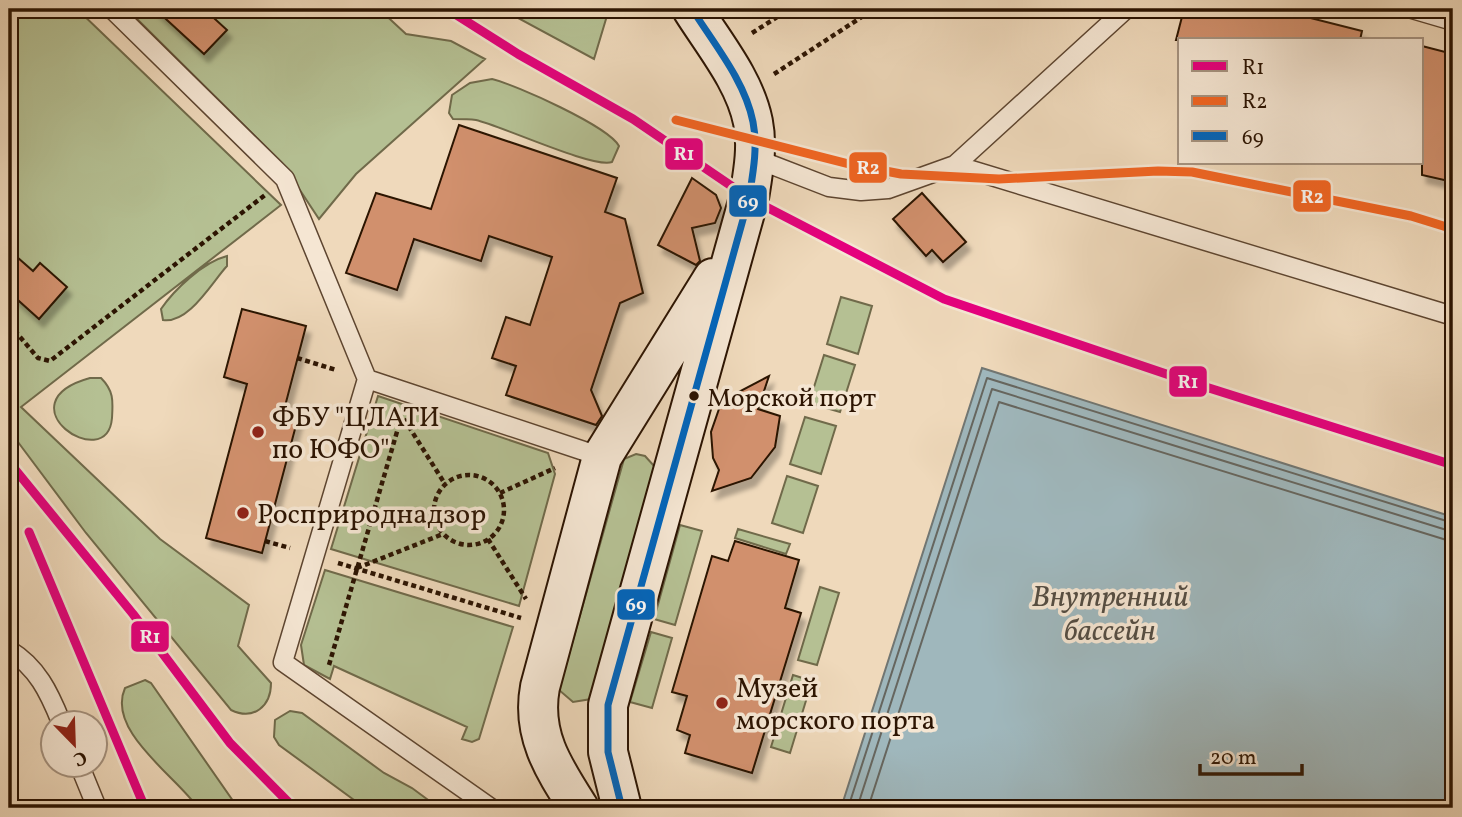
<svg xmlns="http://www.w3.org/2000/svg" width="1462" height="817" font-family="Vollkorn,serif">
  <defs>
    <filter id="shadow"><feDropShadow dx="4.5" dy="8" stdDeviation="2" flood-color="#0004"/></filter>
  </defs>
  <rect width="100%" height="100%" fill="#efd9bb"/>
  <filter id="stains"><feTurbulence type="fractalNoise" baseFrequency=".00286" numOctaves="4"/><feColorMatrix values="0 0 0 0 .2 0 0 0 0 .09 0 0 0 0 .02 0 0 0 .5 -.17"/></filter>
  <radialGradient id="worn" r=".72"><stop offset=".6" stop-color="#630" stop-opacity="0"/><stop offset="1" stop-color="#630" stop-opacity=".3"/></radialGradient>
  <path fill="#b5c093" stroke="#706a4a" stroke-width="2" d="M9 9H77L281 205 21 407 160 539 249 605 238 646 271 683C271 706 254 721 231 710L86 533 9 430Z
    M127 9H379L406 34 451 41 485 59 356 174 319 219 282 163Z
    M520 9H609L594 59 518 18Z
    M492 79C516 85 608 126 619 146L612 162C594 169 502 126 476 120 469 119 461 119 453 119L449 113 452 95 470 83Z
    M227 256V266C212 282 189 324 163 320L161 309C174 290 203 262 227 256Z
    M841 297 872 306 858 354 827 344Z
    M824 355 855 365 840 412 809 403Z
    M90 378H101C114 391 113 401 112 418 107 476 0 403 90 378Z
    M378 396 548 453 555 474 519 606 331 549Z
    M805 417 836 426 821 474 790 464Z
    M636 454 645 456 655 467 591 699 573 702 559 690 624 459Z
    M787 476 818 486 803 533 772 523Z
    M680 525 702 531 675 625 654 619Z
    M738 529 790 544 786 554 735 538Z
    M325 570 513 627 479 739 472 742 462 739 467 727 334 666 330 679 304 665 301 645Z
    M820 587 839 593 817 665 798 660Z
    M651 632 672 638 652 708 630 702Z
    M793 675 812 681 790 753 771 747Z
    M145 680 151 683 238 808H198C177 777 106 731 125 688Z
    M290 711 302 713 384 773 412 788 439 808H365L279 745 274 737 275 720Z"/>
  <path fill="#9fb7bc" stroke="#717672" stroke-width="2" d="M982 368 1453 517V808H841Z"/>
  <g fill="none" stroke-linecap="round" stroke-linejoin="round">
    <path stroke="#66665f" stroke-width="2" d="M848 808 987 378 1453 523
      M857 808 992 389 1453 532
      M868 808 999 402 1453 542"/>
  </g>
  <path fill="#d1906d" stroke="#2c1402" stroke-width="2" filter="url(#shadow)" d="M155 9H204L227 30 204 54Z
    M1184 9H1275L1362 31 1360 40H1176Z
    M1422 46 1453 54V182L1422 175Z
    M459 125 617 178 605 212 625 219 643 293 620 303 591 390 602 416 596 425 506 395 516 366 492 358 506 317 530 325 552 257 489 236 481 261 414 239 397 290 346 273 376 193 431 209Z
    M692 178 716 195 721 208 715 223 692 228 700 261 696 265 658 245Z
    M922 193 966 242 943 262 932 250 926 256 893 219Z
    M9 250 33 271 40 263 67 287 39 319 9 292Z
    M242 309 306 326 284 410 299 414 262 553 206 538 247 384 224 377Z
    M769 376 758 409 780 416 775 447 751 478 712 491 719 470 713 458 711 432 719 409 729 397Z
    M735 541 799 560 785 608 801 613 752 773 685 753 690 735 677 730 687 696 672 692 712 556 728 561Z"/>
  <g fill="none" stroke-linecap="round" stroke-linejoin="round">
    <g stroke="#5d4530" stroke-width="21">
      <path id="lane" d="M112 9 285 179 367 379 283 662 491 808
        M1412 9 1453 21
        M754 158 829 187 861 191 888 189 955 165 1126 9
        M955 165 1453 316
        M367 379 602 457
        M9 650C37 667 49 692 61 722
        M79 764 97 808"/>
    </g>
    <g stroke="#2c1402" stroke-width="42">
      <path id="secondary" d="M579 808C554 769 531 735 540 687L602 457 713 278
        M622 808 608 752V705L749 198C753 173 758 147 753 122 745 81 714 44 692 9"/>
    </g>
    <path stroke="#2c1402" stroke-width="4.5" stroke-dasharray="5 3.5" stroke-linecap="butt" d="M752 33 790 9
      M774 74 874 9
      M9 324 38 358 50 361 265 195
      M297 358 336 370
      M404 419 445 484
      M434 510a35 35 0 1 1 70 0a35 35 0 1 1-70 0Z
      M500 493 555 468
      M488 539 526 599
      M265 541 290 548
      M338 563 521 618
      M357 568 443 534
      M329 665 401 418"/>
    <use href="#lane" stroke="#f5e6d3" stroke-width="18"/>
    <use href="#secondary" stroke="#f5e6d3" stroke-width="38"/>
    <g stroke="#f5e6d3" stroke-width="12">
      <path id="bus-1" d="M622 808 608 752V705L749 198C753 173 758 147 753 122 745 81 714 44 692 9"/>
    </g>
    <use href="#bus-1" stroke="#0065bd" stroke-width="7"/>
    <g stroke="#f5e6d3" stroke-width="14">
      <path id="rail-1" d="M447 9 518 54 633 119 749 198 944 299 1190 382 1453 465
        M9 462 133 614 230 743 294 808
        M29 532 145 808"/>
    </g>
    <g stroke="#f5e6d3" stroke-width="14">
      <path id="rail-2" d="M676 120 849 164 901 174 999 179 1158 171 1192 172 1411 216 1453 229"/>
    </g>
    <use href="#rail-1" stroke="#e5007d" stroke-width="9"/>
    <use href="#rail-2" stroke="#f26522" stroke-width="9"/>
  </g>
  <circle fill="#2c1402" stroke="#f5e6d3" stroke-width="2.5" cx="694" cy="396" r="6"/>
  <g fill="#8f2418" stroke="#f5e6d3" stroke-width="2.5">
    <circle cx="258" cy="432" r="7"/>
    <circle cx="243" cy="513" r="7"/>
    <circle cx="722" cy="703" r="7"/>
  </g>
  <g text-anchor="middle" stroke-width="7" stroke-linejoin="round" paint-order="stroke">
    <g font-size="26" fill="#2c1402" stroke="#f5e6d3" text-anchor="start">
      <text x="707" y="406">Морской порт</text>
    </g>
    <g font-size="28" fill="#2c1402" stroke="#f5e6d3" text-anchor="start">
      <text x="272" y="426">ФБУ "ЦЛАТИ<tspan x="272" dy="32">по ЮФО"</tspan></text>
      <text x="257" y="523">Росприроднадзор</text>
      <text x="736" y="697">Музей<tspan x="736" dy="32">морского порта</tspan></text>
    </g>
    <g font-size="30" font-style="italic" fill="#544d43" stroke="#f5e6d3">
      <text x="1110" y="606">Внутренний<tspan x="1110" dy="34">бассейн</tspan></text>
    </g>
  </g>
  <g stroke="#f5e6d3" stroke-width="2.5">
    <rect x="664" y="137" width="40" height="34" rx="7" fill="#e5007d"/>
    <rect x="848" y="151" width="40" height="33" rx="7" fill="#f26522"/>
    <rect x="1292" y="179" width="40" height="34" rx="7" fill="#f26522"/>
    <rect x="728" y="184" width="40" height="34" rx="7" fill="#0065bd"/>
    <rect x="1168" y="365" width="40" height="33" rx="7" fill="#e5007d"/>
    <rect x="616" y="588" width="40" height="33" rx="7" fill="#0065bd"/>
    <rect x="130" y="620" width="40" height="33" rx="7" fill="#e5007d"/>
  </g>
  <g font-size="19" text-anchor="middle" font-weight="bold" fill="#fff">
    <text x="684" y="160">R1</text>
    <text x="868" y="174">R2</text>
    <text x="1312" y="203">R2</text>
    <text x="748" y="208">69</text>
    <text x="1188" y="388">R1</text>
    <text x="636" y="611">69</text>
    <text x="150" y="643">R1</text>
  </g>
  <rect width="1462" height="817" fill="none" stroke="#efd9bb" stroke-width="35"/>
  <rect x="10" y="10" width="1441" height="796" fill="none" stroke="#2c1402" stroke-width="3.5"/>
  <rect x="18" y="18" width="1427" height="782" fill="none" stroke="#2c1402" stroke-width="2"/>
  <rect x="1178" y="38" width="245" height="126" fill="#f5e6d3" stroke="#a5927f" stroke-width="2"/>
  <rect x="1192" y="61" width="35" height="10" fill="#e5007d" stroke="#a5927f" stroke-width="2"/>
  <text x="1242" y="74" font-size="21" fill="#2c1402">R1</text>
  <rect x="1192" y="96" width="35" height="10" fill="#f26522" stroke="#a5927f" stroke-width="2"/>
  <text x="1242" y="108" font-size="21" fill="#2c1402">R2</text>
  <rect x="1192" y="131" width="35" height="10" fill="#0065bd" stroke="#a5927f" stroke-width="2"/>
  <text x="1242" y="144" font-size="21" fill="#2c1402">69</text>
  <g transform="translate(74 744) rotate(157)"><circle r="33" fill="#f5e6d3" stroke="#a5927f" stroke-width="2"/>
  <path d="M0-5L12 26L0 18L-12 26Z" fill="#8f2418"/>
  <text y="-10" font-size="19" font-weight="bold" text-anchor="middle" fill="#2c1402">С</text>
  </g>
  <path d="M1200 764v10h102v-10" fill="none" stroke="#2c1402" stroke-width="3.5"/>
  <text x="1210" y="764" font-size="21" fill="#2c1402" stroke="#f5e6d3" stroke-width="5" paint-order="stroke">20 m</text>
  <rect width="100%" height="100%" filter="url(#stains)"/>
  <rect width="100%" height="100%" fill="url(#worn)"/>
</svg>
